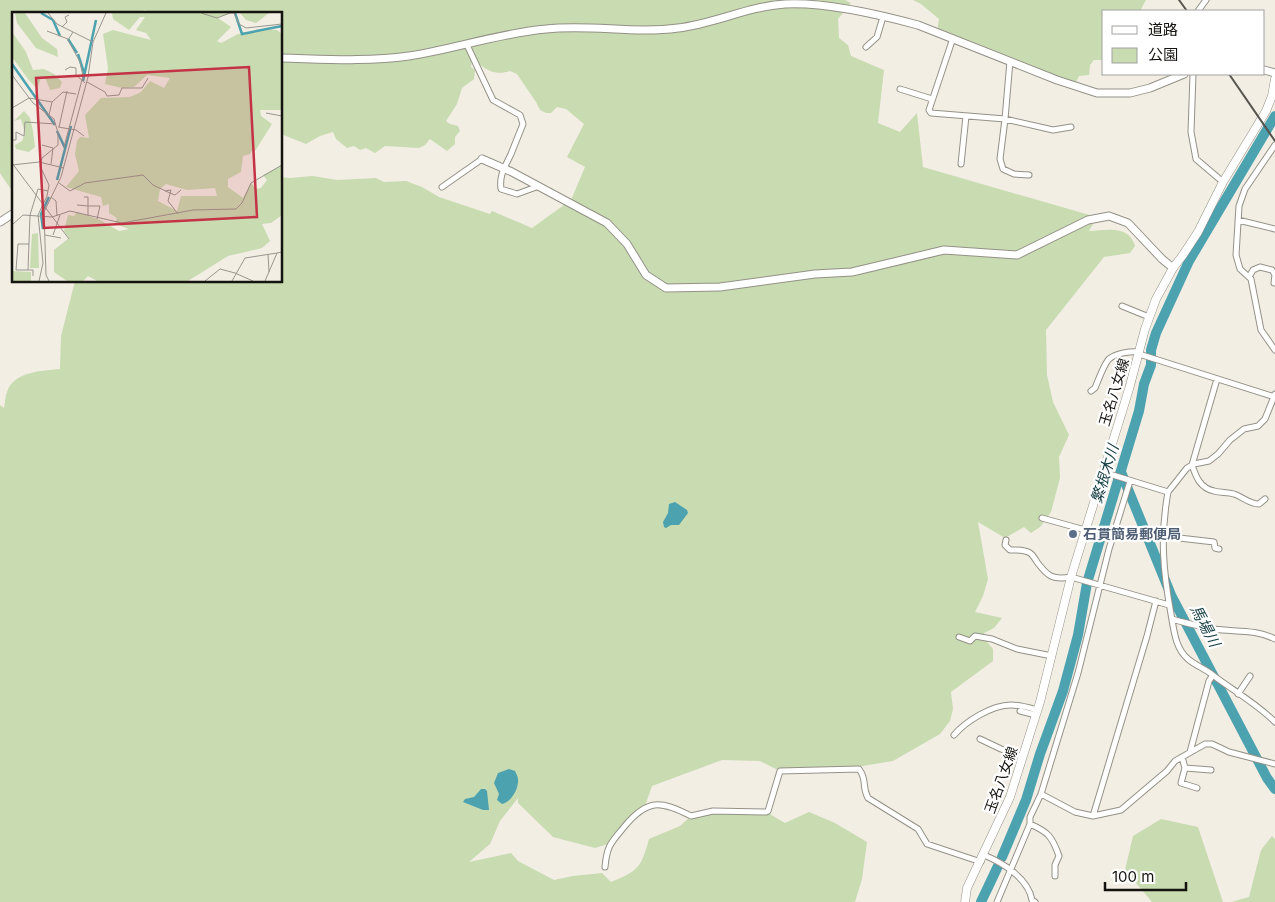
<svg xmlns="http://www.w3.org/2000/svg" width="1275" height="902" font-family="Inter,'Noto Sans JP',sans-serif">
  <rect width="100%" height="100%" fill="#f2eee4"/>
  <path fill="#c8dbb1" d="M0 0H845L851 3 838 19 839 38 848 45 851 56 884 70 878 123 900 132 917 113 923 167 1093 216V224L1089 231C1107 230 1129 225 1135 246L1130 253 1104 257 1046 330 1047 375 1053 402 1069 435 1059 457 1060 478 1051 512 1040 527 1031 533 1024 527 1005 538 978 522 988 579 983 596 975 612 1002 618 994 628 984 633 987 642 993 649V661L951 692 953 709 950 721 940 734 893 761 838 770 780 771 760 761 722 760 652 786 645 806 608 844 595 848 553 837 518 803V798L500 821 490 844 469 862 511 853 518 861 554 880 573 876 602 873 611 882C638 871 641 868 649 839L680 826 691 816 713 811 766 812 785 823 809 812 835 823 867 842 862 879 855 902H0V405L4 408C5 402 5 397 7 392 14 371 42 371 60 369L61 336 75 281H281V177L290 178 313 176 337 180 376 178 384 182 406 181 422 187 439 197 490 214 492 211 532 228 571 200 585 167 567 157 584 124 566 109 557 107 551 113H546L540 110 536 102 517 74 510 71C495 76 484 70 475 59L472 60 471 67 475 70 474 79 462 88 457 104 446 121 450 124 458 126 460 131 455 137V144L447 151 430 139 425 145 419 148 385 146 375 153 366 148 360 150 354 146 347 148 336 139 333 132 320 136 306 144 281 134V14H145L146 10 131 14H14V194L0 173Z
    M913 0H1146L1140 11H1104V60H1094L1090 65 1089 75 1079 76 1074 86 937 32 939 19 921 4Z
    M1161 819 1198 827 1223 902H1152L1125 870 1133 836Z
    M1272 836 1275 839V902H1231L1249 897 1261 850Z"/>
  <path fill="#4ca2af" d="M675 502 687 510 688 513 679 525H671L666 528 664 527 663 522 668 513 669 504Z
    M509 769 515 771C516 774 518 776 518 779 519 789 511 802 502 804L497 800 499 794 494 783 498 773Z
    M481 789H485L487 791 489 810H483L463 802 465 799 474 797Z"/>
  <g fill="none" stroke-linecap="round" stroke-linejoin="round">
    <path stroke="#4ca2af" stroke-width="10" d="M1121 472 1171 595 1267 778 1275 789
      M1002 857 1026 800 1040 754 1063 691 1078 635 1087 583 1139 411 1144 384 1151 365V350L1156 333 1189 261 1275 116
      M981 902 998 866"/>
    <g stroke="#949187" stroke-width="7">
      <path id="street" d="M1198 11 1206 0
        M953 38 929 110 931 113 1005 119 1010 61
        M467 45 493 100 520 115 523 124C519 134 515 144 511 154 505 167 499 175 501 189L517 194 539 186
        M866 47 877 37 883 17
        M1193 74 1191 132 1196 159 1223 182
        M900 89 932 99
        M1275 145 1245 189 1239 206 1236 255 1240 269 1251 279 1261 330 1275 350
        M961 164 966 116
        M1029 175 1014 174 1003 169 1000 159 1005 119 1053 130 1071 127
        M442 187 482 159
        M1238 220 1275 229
        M1249 277 1253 270 1260 267 1272 270 1275 275 1274 283
        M1122 306 1149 317
        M1139 354 1275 397
        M1217 379 1192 465C1196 477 1200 488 1214 491 1221 493 1227 492 1234 494 1243 497 1249 504 1259 504L1265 499
        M1091 391 1095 388C1098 381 1104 364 1109 359 1116 353 1131 351 1139 352
        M1275 394 1265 419 1258 426 1244 429 1230 440 1218 454 1209 461 1194 464 1187 468 1168 492C1160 537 1163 570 1171 614 1174 630 1175 648 1188 659 1196 666 1206 669 1214 676 1234 691 1257 704 1275 722
        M1103 472 1168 492
        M1042 518 1085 530
        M1162 536 1214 542 1215 548 1219 549
        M1006 540 1005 545 1010 550C1016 550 1024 549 1030 553 1033 555 1035 559 1037 562 1048 577 1053 580 1071 577L1169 605
        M1172 619C1186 623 1200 627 1214 629 1234 632 1256 629 1275 639
        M959 637 970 641 975 636 992 639 1017 649 1052 656
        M1238 694 1250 676
        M1020 711 1036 715
        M954 735C966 721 992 705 1011 705 1020 705 1030 708 1038 710
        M980 739 1001 749 1023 757
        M1190 752 1209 681 1213 675
        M1182 757 1185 768 1211 770
        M1185 768 1181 783 1197 788
        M1041 794 1075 812 1093 816 1121 810 1167 771 1175 761 1205 744H1212L1229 752 1275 764
        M1093 816 1147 636 1156 601
        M1030 824C1048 832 1052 836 1059 856L1055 865V876
        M984 855C1003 863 1028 878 1032 900L1035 902
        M605 867C607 845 611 843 624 827 647 799 660 800 691 816L713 811 766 812 768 811 780 771 859 769C868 781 861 785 868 798L918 829 927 844 981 862
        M997 902 1030 824V817L1041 794 1078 673 1109 549 1130 481"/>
    </g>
    <g stroke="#949187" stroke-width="9">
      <path id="secondary" d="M281 58C324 59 366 62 409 56 455 49 500 33 546 29 590 24 634 34 678 28 713 24 750 6 785 4 823 2 881 15 918 25L1057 80 1097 93H1130L1150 88 1184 74
        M1264 70 1275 73
        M482 159 512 172 607 223 627 244 646 275 666 288 720 287 815 274 852 272 944 250 1017 255 1088 220 1109 216 1128 223 1162 259 1173 268
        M0 222 14 213"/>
    </g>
    <g stroke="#949187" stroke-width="9">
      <path id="primary" d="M965 902 967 888 1010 797 1040 702 1071 577 1129 389 1145 329 1156 299 1173 268 1183 255 1198 232 1223 182 1266 111 1272 96 1275 79"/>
    </g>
    <use href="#street" stroke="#fff" stroke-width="5"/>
    <use href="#secondary" stroke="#fff" stroke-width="7"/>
    <use href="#primary" stroke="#fff" stroke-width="8"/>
    <path stroke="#57554f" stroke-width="2" d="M1179 0 1187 11
      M1229 74 1275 141"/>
  </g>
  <circle fill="#5c6f8a" stroke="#fff" stroke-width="2" cx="1073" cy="534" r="5"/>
  <g text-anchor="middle" stroke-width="4.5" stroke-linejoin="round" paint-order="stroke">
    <g font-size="14" fill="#14130f" stroke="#fff">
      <text transform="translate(1114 392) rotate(-73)" y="5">玉名八女線</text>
      <text transform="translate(1001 780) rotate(-70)" y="5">玉名八女線</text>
    </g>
    <g font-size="14" font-weight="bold" fill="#4e5e75" stroke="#fff" text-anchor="start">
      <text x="1083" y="539">石貫簡易郵便局</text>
    </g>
    <g font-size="15" font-style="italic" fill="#184046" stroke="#fff">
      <text transform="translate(1105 474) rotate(-73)" y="5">繁根木川</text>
      <text transform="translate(1205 626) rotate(62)" y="5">馬場川</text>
    </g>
  </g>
  <g transform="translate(12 12)">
    <rect width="270" height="270" fill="#f2eee4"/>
    <path d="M3 1H13L30 26 45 37 46 45 24 36 5 11ZM100 1H217L206 6 219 15 205 29 209 31 226 22 253 17 265 18 270 22V98H248L249 104 260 112 243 139 241 137 238 142 231 144 229 160 216 167V175L231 186 239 171 244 177 249 176 255 168 251 163 270 153V203L259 211 250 212 258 229 250 236 216 244 176 269H85L76 264 71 269H55L42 260V238L57 226 52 219 56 203 62 204 65 200 88 208 107 219 117 217 103 212 105 206 97 201V192L91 194 89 185 54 175 67 159 63 142 65 129 68 125 77 126 73 103 89 86 118 85 129 80 138 69 152 76 158 66 135 63 122 75 110 76 93 72 96 56 91 22 101 18 139 28 134 21 124 18 133 5H128L117 18 101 7ZM154 172 175 178 203 176 205 184H169L165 199 146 189 148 177ZM228 1H257L244 11 234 8ZM0 20 14 40 21 58 32 57 42 62 50 70 48 76 38 78 33 65 29 66 25 77 16 67 0 45ZM12 99 18 106 21 119 23 135 17 140 4 137 3 133 10 129 13 121 9 107 2 109ZM26 221 27 256H18L20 222ZM0 259 19 260V269H0Z" fill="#c8dbb1" fill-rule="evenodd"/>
    <path fill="none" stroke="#4ca2af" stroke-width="2.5" d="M29 1 41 8 48 24M223 1 230 22 270 14M56 27 65 41M66 42 73 64M0 52 43 113M71 69 84 8M45 119 53 136M45 168 59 114M31 217 29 202 37 185"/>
    <path fill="none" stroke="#99968f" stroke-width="1" d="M36 1 45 12 81 30M189 1 205 6 218 1M217 1H222L227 12 234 16 270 12M50 15 55 10 53 5 57 3M35 19 56 27M53 58 58 55 64 56V63L73 71M0 63 21 91 42 107 46 121V133L30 146 28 154 37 173 35 184 26 203 31 251 27 269M75 70 93 80 95 84 107 83 110 76H130L136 66M0 96 17 86 40 90M254 101 270 104M37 103 40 90 51 80 64 82M46 115 64 118 72 124M47 115 55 79M0 128H4V120L12 124 13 110 44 112M30 133 41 136 39 152M52 135 71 64 68 50 56 28 61 20M0 151 57 227M0 153 27 150 52 156M47 171 58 179 73 171 131 163 141 173 158 181 163 183 169 178M153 179 159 178 156 189 166 202M39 185 44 189 45 204M65 193 76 194V185H72M76 204V194H88L85 207M0 213 11 203 40 205 58 199 110 211 181 198 224 197 230 191 239 171 270 153M33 223 49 226M41 223 48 203M17 232H6L4 258H21V264M256 242 257 260M16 258 18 203 26 177 36 179M223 261 241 269M37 269 34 263 32 200 49 165 76 65 81 30 94 1M193 269 208 257 223 261M220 269 233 246 265 241M253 269 265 241 270 240"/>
    <path fill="#c33345" fill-opacity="0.15" stroke="#c33345" stroke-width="2.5" d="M237 55 245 205 32 216 24 66Z"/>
    <rect width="270" height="270" fill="none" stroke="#14130f" stroke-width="2.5"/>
  </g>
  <rect x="1102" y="10" width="162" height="65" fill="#ffffff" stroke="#a1a19f"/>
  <rect x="1112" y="26" width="25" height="8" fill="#ffffff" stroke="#a1a19f"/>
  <text x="1148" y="35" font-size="15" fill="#14130f">道路</text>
  <rect x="1112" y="48" width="25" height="15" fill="#c8dbb1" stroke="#a1a19f"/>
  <text x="1148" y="60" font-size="15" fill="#14130f">公園</text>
  <path d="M1105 882v8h81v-8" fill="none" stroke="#14130f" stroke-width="2.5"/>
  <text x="1112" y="882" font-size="15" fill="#14130f" stroke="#ffffff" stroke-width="4" paint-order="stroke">100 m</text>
</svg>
